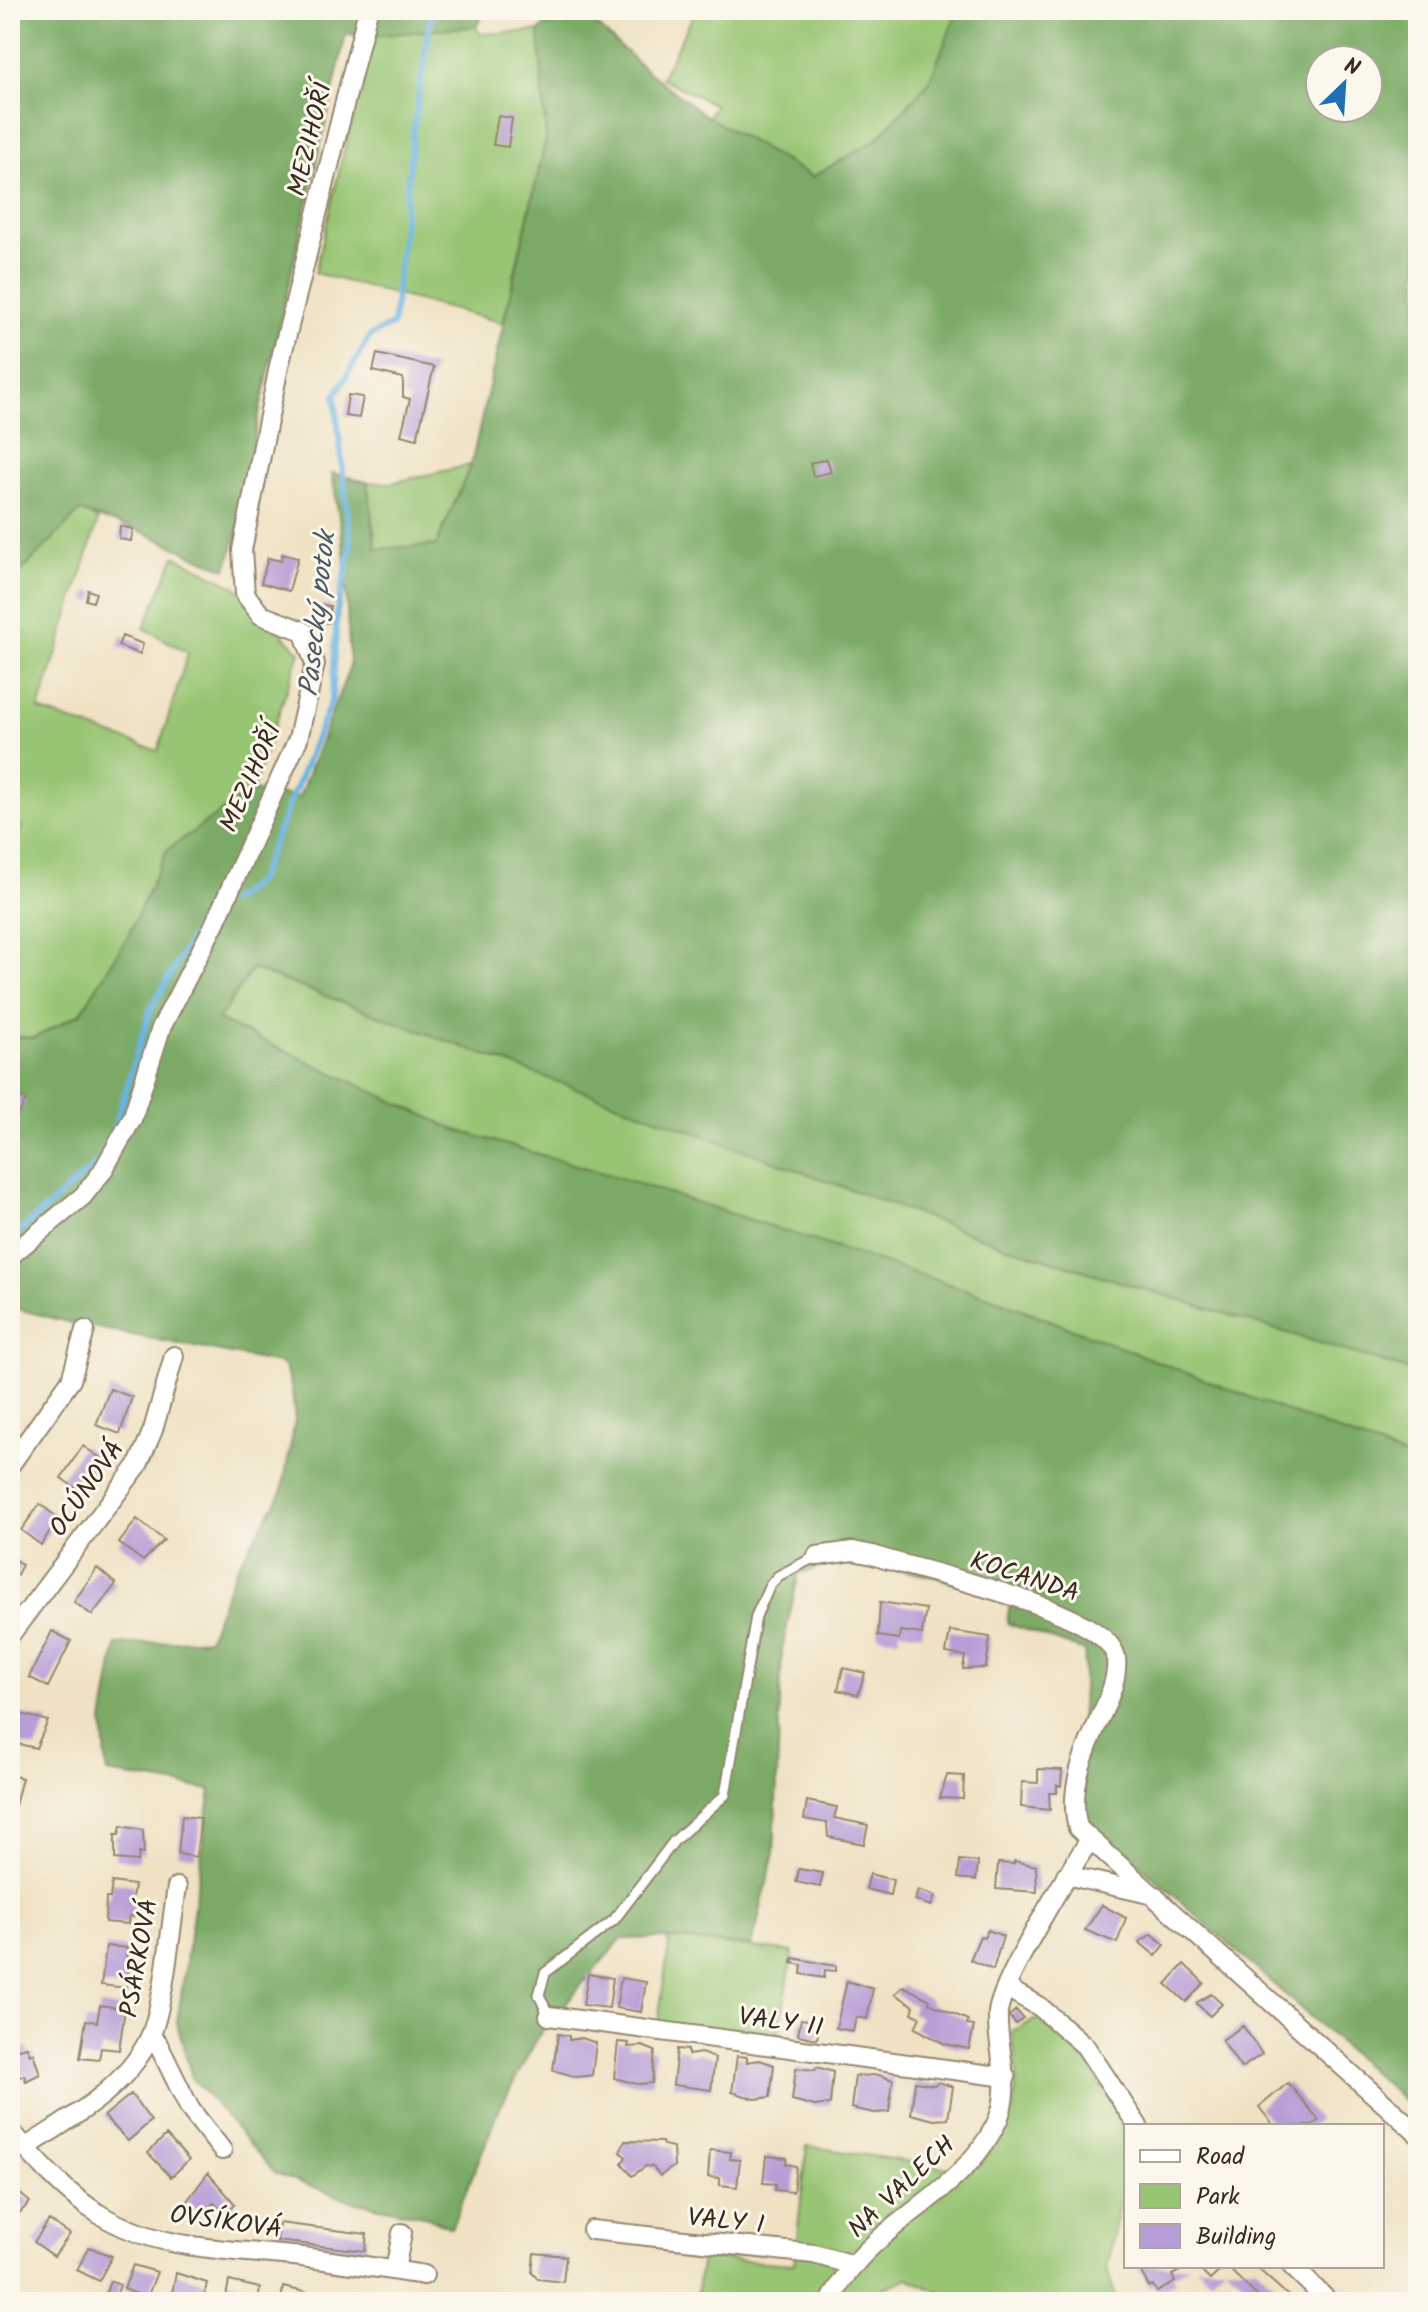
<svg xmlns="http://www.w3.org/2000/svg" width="1428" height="2312" font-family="Kalam,sans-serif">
  <rect width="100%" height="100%" fill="#fbf7ec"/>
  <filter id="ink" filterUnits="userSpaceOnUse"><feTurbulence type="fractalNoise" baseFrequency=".0125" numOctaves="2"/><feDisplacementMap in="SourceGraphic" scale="16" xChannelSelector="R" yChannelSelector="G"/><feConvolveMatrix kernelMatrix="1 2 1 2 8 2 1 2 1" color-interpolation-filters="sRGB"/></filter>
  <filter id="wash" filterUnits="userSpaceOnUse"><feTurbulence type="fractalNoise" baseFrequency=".006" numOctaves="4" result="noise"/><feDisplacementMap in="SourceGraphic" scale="32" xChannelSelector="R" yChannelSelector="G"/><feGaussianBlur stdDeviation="1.8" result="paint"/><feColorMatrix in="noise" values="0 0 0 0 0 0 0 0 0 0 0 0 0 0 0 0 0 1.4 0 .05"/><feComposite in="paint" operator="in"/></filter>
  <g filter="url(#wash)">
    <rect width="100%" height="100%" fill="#efe1c2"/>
    <path fill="#98c573" stroke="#6a7848" stroke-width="2" d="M696 10H958L959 11 929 82 876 140 813 177 708 117 715 105 661 78Z
      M476 26 480 34 539 31 546 139 503 323 315 273 371 36Z
      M471 465 436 546 376 549 367 482 391 483Z
      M80 510 98 520 39 710 158 751 188 653 144 628 175 556 236 587 300 652 252 791 127 938 81 1013 34 1038 10 1036V851L22 827 10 814V583Z
      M252 969 1004 1246 1418 1373V1462L995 1299 627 1180 456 1130 218 1020Z
      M667 1938 793 1952 778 2037 658 2023 669 1945Z
      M1037 2019 1084 2055 1121 2123 1122 2188 1107 2269 1117 2302H961L908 2278 877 2291 870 2302H695L702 2258 794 2264 807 2146 949 2168 980 2166 1013 2110 1017 2074 1012 2031Z"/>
    <path fill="#7aaa65" stroke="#5a6a42" stroke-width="2" fill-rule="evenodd" d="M10 10H487L476 26 371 36 346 34 258 418 237 534 226 569C197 559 172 545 145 533 123 523 101 521 80 511L10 583Z
      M565 10H580L649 73 708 117 812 177 877 139 929 82 958 10H1418V1373L1004 1246 252 969 218 1020 456 1130 627 1180 995 1299 1418 1462V2113L1086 1817 1079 1758 1085 1651 1007 1623 1010 1601 937 1577 838 1559 811 1571 799 1572 782 1650 774 1853 752 1946 667 1938 621 1939 540 2033 500 2108 451 2228 428 2217 352 2201 275 2173 192 2078 177 2023 211 1790 107 1773 103 1722 116 1645 208 1639 235 1571 282 1492 295 1421 292 1389 284 1365 278 1363 71 1323 10 1307V1036L34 1038 81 1013 127 938 167 850 252 790 299 797 350 666 344 550 332 473 367 482 376 549 436 545 471 465 546 139 539 31ZM1320 60H1368V108H1320Z"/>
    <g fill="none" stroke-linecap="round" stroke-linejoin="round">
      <path stroke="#6ab4e2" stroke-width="6" d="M230 901 258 881 332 699 337 611 351 549 335 396 370 336 393 324 413 132 432 10
        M104 1151 114 1129 150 1011 206 912 216 907
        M10 1240 99 1161"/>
    </g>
    <g id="blocks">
      <path fill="#b79dd7" d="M498 116 512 118 508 147 493 145Z
        M377 354 434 367 417 439 401 435 410 399 403 397V378L373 371Z
        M348 395 363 397 359 418 345 416Z
        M827 459 831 472 813 476 810 463Z
        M120 526 133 529 131 541 119 539Z
        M282 554 298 558 289 591 261 583 268 558 281 561Z
        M88 590 96 593 93 602 86 600Z
        M318 605 330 606 328 623 316 621Z
        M122 636 143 644 140 654 118 646Z
        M10 1092 26 1100 17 1117 10 1113Z
        M110 1389 132 1397 120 1434 96 1425Z
        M83 1446 102 1459 83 1493 61 1478Z
        M40 1504 58 1518 41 1545 21 1530Z
        M137 1519 164 1540 143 1561 119 1543Z
        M10 1556 22 1565 10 1587Z
        M97 1568 116 1584 92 1615 74 1602Z
        M880 1602 926 1609 922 1634 900 1631 899 1639 878 1636Z
        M52 1631 71 1641 48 1687 29 1677Z
        M950 1631 990 1637 986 1668 963 1669 965 1656 946 1653Z
        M843 1668 865 1673 858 1695 838 1690Z
        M14 1712 48 1721 36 1748 10 1742Z
        M1038 1769 1062 1770 1061 1786 1057 1785V1793H1049L1050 1810 1021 1807 1022 1782 1038 1783Z
        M10 1775 22 1778 11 1821H10Z
        M947 1775 964 1776 963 1799 940 1798Z
        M807 1801 837 1807 834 1818 868 1825 864 1844 828 1837 827 1823 804 1819Z
        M182 1816 201 1818 196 1857 178 1854Z
        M121 1826 143 1830 144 1854 139 1853 138 1861 115 1859V1835H119Z
        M960 1860 978 1862 976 1880 958 1878Z
        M1014 1861 1036 1866 1037 1892 996 1889 998 1863 1014 1864Z
        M799 1869 823 1873 820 1887 796 1882Z
        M870 1874 893 1880 890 1895 866 1889Z
        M112 1882 134 1885 131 1906 136 1907 134 1917 129 1916 128 1924 105 1922 106 1898H110Z
        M918 1890 935 1896 931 1906 915 1900Z
        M1102 1905 1126 1918 1117 1943 1085 1930Z
        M988 1930 1003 1936 993 1970 970 1960 980 1936 984 1938Z
        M1152 1934 1165 1945 1156 1956 1139 1942Z
        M106 1946 127 1948 126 1956H130L126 1988 101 1985Z
        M793 1958 836 1966V1971L825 1970 824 1978 801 1974 802 1965 792 1963Z
        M1184 1964 1204 1983 1186 2002 1166 1984Z
        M588 1974 613 1978 609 2008 583 2005Z
        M621 1978 646 1982 641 2012 616 2008Z
        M847 1981 873 1989 867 2019 856 2017 853 2031 836 2028Z
        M903 1986 930 2000 929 2003 968 2020 967 2025 974 2026 969 2049 945 2044 915 2028 920 2017 912 2013 914 2006 895 1994Z
        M1211 1994 1222 2004 1210 2016 1196 2003Z
        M100 2005 125 2009 119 2050 101 2048 99 2060 80 2058 86 2020 97 2022Z
        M1016 2010 1023 2018 1016 2024 1009 2016Z
        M801 2019 821 2022 817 2039 798 2035Z
        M1243 2026 1262 2054 1241 2068 1222 2040Z
        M558 2034 569 2036V2040L582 2038 596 2043 592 2075 577 2077 553 2070Z
        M618 2042 629 2043 628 2047 642 2046 655 2051 652 2083 637 2084 614 2078Z
        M27 2047 30 2054 33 2053 40 2074 26 2081 24 2075 10 2081V2051Z
        M677 2049 688 2050V2055L701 2053 715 2058 711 2090 673 2085Z
        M737 2056 747 2057V2062L760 2060 774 2065 770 2097 755 2099 732 2092Z
        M817 2067 833 2072 830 2104 815 2106 792 2100 796 2068 815 2070Z
        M879 2075 893 2080 889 2112 874 2113 851 2108 855 2076Z
        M915 2082 934 2085 939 2082 953 2087 948 2119 934 2120 911 2114Z
        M1288 2083 1319 2120 1312 2126H1274L1259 2107Z
        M131 2094 151 2121 128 2141 104 2116Z
        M166 2135 189 2160 171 2177 148 2153Z
        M625 2141 662 2142 663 2145 673 2147 674 2166 660 2176 653 2167 646 2166 632 2176 622 2163 626 2157 620 2152Z
        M710 2150 731 2152 730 2159 740 2160 737 2187 720 2185V2178L708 2177Z
        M766 2156 787 2158 786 2164 796 2166 793 2192 775 2190 776 2184 763 2183Z
        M208 2173 235 2204 225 2214 214 2203 201 2215 187 2201Z
        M10 2185 30 2202 10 2223Z
        M49 2220 70 2234 54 2256 34 2242Z
        M279 2223 367 2234 365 2251 277 2241Z
        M89 2247 112 2256 99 2281 77 2270Z
        M534 2253 566 2256 563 2282 538 2279 532 2273Z
        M133 2265 157 2272 147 2298 124 2289Z
        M1138 2266H1189L1172 2275 1175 2282 1157 2292 1153 2285 1149 2287Z
        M1196 2266H1225L1210 2280Z
        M1226 2266H1255L1295 2302H1263Z
        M176 2273 207 2283 203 2302 171 2298Z
        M110 2281 120 2285 114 2302 104 2298Z
        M229 2281 260 2288 258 2302H225Z
        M283 2287 314 2294 313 2302H281Z
        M336 2294 353 2297V2302H335Z"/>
    </g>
  </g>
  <g filter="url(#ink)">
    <use href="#blocks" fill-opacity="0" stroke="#958670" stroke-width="2"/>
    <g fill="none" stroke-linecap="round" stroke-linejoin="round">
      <g stroke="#958670" stroke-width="13">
        <path id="service" d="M549 2016 539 1995 545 1973 614 1920 674 1841 725 1795 756 1616 770 1585 778 1576 817 1556"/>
      </g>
      <g stroke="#958670" stroke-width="22">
        <path id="minor" d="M10 1256 83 1196 102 1172 132 1119 161 1028 214 925 298 739 315 664 303 631 261 615 245 594 242 550 279 366 368 10
          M10 1465 71 1380 85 1330
          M817 1556 853 1551 873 1555C919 1572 1108 1609 1116 1658 1118 1674 1110 1696 1103 1711 1087 1746 1067 1788 1078 1828L1418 2134
          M10 1635 138 1465 153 1430 174 1356
          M1066 1875 1154 1895
          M1007 1988 1040 2007 1085 2046 1138 2126
          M549 2016 1006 2077
          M151 2037 158 2044 190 2109 222 2150
          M10 2130C36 2160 65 2193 99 2214 160 2252 233 2249 302 2257 342 2262 383 2269 424 2275
          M25 2148C70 2118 124 2090 149 2039 164 2008 171 1924 177 1887
          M592 2230 814 2254 853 2265
          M1292 2266 1329 2302
          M395 2270 402 2233
          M830 2302C837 2290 844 2276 853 2266 896 2214 962 2189 995 2126 1015 2088 996 2051 998 2013 1000 1983 1070 1870 1089 1841"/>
      </g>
      <use href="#service" stroke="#fff" stroke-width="9"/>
      <use href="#minor" stroke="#fff" stroke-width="18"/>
    </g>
  </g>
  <g text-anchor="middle" stroke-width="6" stroke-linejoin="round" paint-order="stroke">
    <g font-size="26" fill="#3b2a1e" stroke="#fbf7ec">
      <text transform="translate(309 139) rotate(-76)" y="9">MEZIHOŘÍ</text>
      <text transform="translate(250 777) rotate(-66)" y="9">MEZIHOŘÍ</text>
      <text transform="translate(86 1488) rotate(-55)" y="9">OCÚNOVÁ</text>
      <text transform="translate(1025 1576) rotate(18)" y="9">KOCANDA</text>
      <text transform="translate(138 1958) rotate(-80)" y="9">PSÁRKOVÁ</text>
      <text transform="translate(781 2021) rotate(8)" y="9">VALY II</text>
      <text transform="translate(901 2186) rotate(-43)" y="9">NA VALECH</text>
      <text transform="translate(726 2220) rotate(6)" y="9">VALY I</text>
      <text transform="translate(226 2221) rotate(8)" y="9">OVSÍKOVÁ</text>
    </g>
    <g font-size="28" font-style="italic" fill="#4b5a63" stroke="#fbf7ec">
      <text transform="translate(316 614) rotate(-84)" y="10">Pasecký potok</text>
    </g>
  </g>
  <rect width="1428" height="2312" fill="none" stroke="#fbf7ec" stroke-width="40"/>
  <rect x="1124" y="2124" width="260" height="144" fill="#fbf7ec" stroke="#aea59a" stroke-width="2"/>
  <rect x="1140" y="2150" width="40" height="12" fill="#ffffff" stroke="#aea59a" stroke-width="2"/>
  <text x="1196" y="2164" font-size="24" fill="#3b2a1e">Road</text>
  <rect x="1140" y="2184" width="40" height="24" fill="#98c573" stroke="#aea59a" stroke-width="2"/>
  <text x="1196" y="2204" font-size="24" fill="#3b2a1e">Park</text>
  <rect x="1140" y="2224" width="40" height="24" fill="#b79dd7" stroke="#aea59a" stroke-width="2"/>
  <text x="1196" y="2244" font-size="24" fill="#3b2a1e">Building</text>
  <g transform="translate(1344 84) rotate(25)"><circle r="38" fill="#fbf7ec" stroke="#aea59a" stroke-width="2"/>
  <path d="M0-6L14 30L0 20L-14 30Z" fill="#1f6fb2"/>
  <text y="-12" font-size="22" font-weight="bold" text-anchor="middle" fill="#3b2a1e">N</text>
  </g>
</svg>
